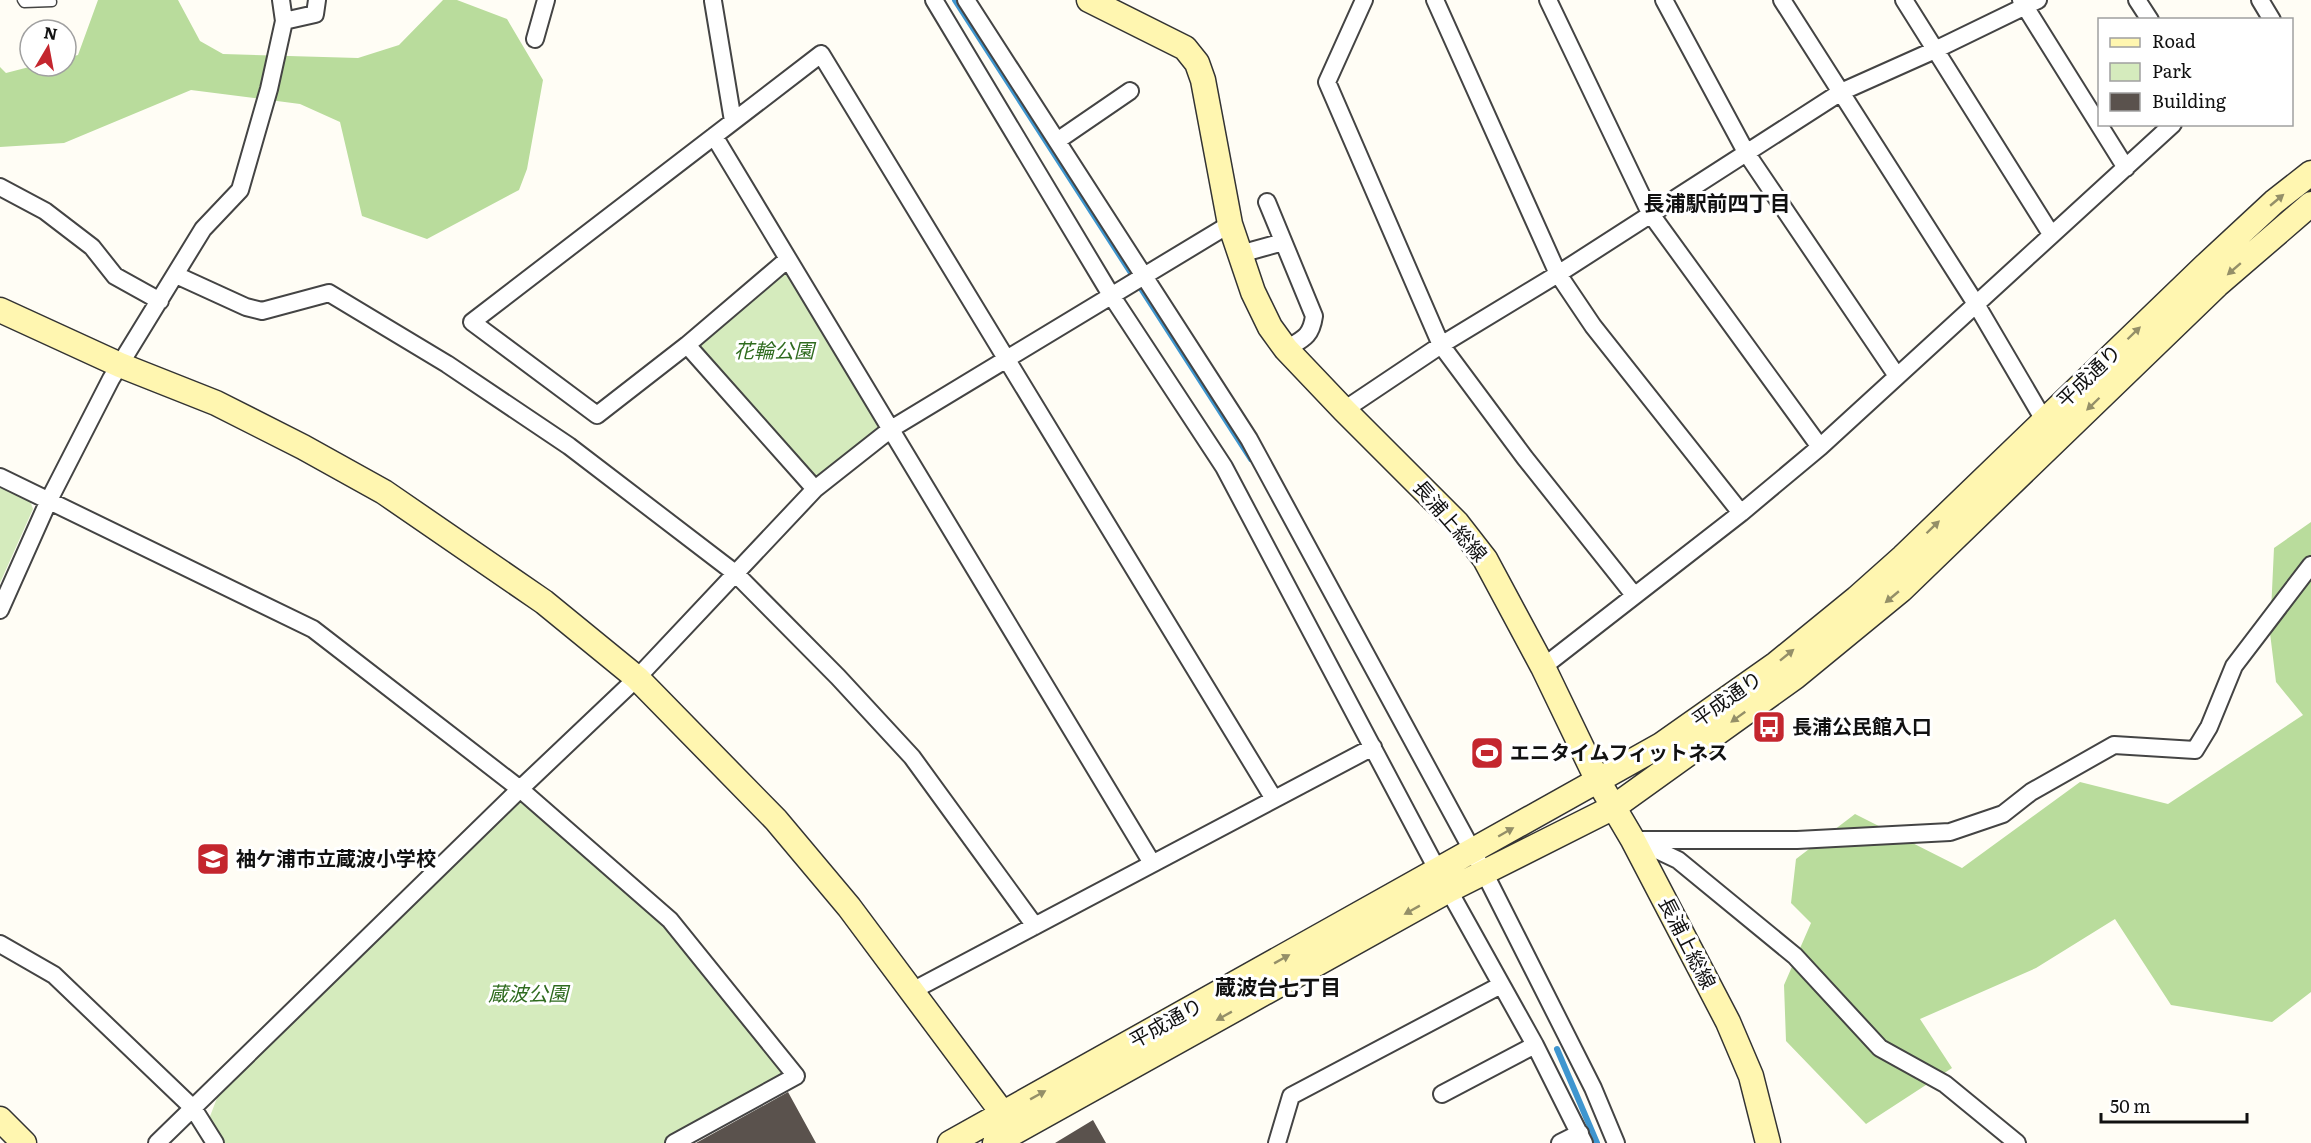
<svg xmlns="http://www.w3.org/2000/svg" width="2311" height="1143" font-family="Literata,'Noto Sans JP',serif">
  <rect width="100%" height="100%" fill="#fffdf5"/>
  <path fill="#d5ebbd" d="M788 259 891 429 815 489 687 345Z
    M0 481 27 492 33 509 0 583Z
    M520 789 670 920 796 1076 674 1143H224L209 1119 217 1098Z"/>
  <path fill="#b9dc9c" d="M98 0H178L200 41 223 54 358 58 399 45 443 0H457L507 19 543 80 527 169 519 190 427 239 362 216 340 122 300 104 191 90 64 143 0 147V67L6 73 33 66H66V58L78 55Z
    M2311 522V992L2272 1022 2171 1005 2115 919 2036 968 1920 1019 1952 1068 1866 1124 1786 1041 1784 985 1811 923 1791 903 1796 859 1855 814 1962 868 2080 782 2168 804 2303 715 2276 682 2270 633 2274 548Z"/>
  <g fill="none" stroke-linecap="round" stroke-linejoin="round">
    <path stroke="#3f96cf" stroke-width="6" d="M955 0 1251 459
      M1557 1049 1597 1143"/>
  </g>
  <path fill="#5a524d" d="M788 1092 816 1143H696Z
    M1093 1120 1106 1143H1055Z"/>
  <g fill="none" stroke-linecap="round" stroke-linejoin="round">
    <g stroke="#444" stroke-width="11">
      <path id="lane" d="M22 0 24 3 52 2"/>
    </g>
    <g stroke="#444" stroke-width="20">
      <path id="street" d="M934 0 1111 295 1224 467 1438 871 1535 1045 1584 1143
        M966 0 1249 439 1484 872 1593 1088 1616 1143
        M1364 0 1327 82 1441 345 1525 458 1634 595
        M1435 0 1558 274 1593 326 1741 513
        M1548 0 1650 213 1820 447
        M1664 0 1747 154 1897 376
        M1782 0 1976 304 2044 420 2051 427
        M1904 0 2051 234
        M2021 0 2126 168
        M2137 0 2150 20
        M2260 0 2272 20
        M713 1 733 121
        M284 21 315 14 317 0
        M535 39 546 0
        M714 136 1152 863
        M1057 141 1130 91
        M0 187 45 211 92 247 115 276 160 301
        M1267 202 1314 316C1311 337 1303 339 1286 349
        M1240 254 1283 242
        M788 259 687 345 597 415 472 322 821 54 1274 799
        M176 275 246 307 262 311 329 293 447 364 569 446 735 573 838 677 912 757 1035 926
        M687 345 815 489
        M1344 410 1441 345 1558 274 1841 92 1935 50 2038 0
        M0 477 313 629 520 789 670 920 796 1076 674 1143
        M0 610 49 500 111 379 203 229 240 190 269 89 284 21 281 0
        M1543 667 1741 513 1820 447 2173 124
        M1633 840H1797L1950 832 2003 814 2031 792 2114 745 2195 750 2209 727 2234 666 2311 565
        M1640 842 1678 860 1795 956 1880 1048 1945 1084 2017 1143
        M0 944 54 975 193 1108 215 1143
        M910 992 1373 747
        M1442 1094 1535 1045
        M157 1143 520 789 637 678 815 489 891 429 1230 224
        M1277 1143 1291 1096 1501 985
        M1560 1143 1580 1133"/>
    </g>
    <g stroke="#333" stroke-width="27">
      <path id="secondary" d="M1089 0 1185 48 1197 63 1203 80 1230 224 1253 292 1270 327 1286 349 1344 410 1457 523 1485 559 1543 667 1597 779 1633 840 1728 1022 1751 1076 1768 1143
        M0 310 120 365 216 403 303 447 384 492 544 602 637 678 776 820 849 907 1013 1127
        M0 1119 24 1143
        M950 1143 1661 745 1776 664 1857 598 1903 557 2205 266 2274 202 2311 173
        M995 1143 1449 890 1614 807 1795 677 1901 590 2217 285 2311 204"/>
    </g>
    <use href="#lane" stroke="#fff" stroke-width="8"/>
    <use href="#street" stroke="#fff" stroke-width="16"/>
    <use href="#secondary" stroke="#fff6b0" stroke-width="24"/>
  </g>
  <defs><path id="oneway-solid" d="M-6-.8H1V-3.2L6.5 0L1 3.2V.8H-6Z" transform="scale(1.5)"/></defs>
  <g fill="#948f68">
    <use href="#oneway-solid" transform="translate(2277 200) rotate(-40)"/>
    <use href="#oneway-solid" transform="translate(2234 269) rotate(139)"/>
    <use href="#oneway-solid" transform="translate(2134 333) rotate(-44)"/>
    <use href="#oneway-solid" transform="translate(2093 404) rotate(136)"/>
    <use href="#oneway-solid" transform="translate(1933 527) rotate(-44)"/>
    <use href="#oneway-solid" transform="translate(1892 597) rotate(140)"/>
    <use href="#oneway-solid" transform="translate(1787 655) rotate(-39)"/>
    <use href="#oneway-solid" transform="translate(1738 717) rotate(144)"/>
    <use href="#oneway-solid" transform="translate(1506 832) rotate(-30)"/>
    <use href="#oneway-solid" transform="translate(1412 910) rotate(151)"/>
    <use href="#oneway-solid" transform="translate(1282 959) rotate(-29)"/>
    <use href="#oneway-solid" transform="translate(1224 1016) rotate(151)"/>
    <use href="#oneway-solid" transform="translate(1038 1095) rotate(-29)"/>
  </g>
  <defs>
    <g id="bus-square" transform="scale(1.725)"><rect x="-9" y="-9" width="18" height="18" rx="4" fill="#c4262e" stroke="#fff"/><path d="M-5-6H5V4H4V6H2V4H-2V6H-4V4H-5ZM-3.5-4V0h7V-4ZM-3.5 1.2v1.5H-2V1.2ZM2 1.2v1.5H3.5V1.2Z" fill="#fff"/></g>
    <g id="stadium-square" transform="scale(1.725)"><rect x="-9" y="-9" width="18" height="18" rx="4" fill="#c4262e" stroke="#fff"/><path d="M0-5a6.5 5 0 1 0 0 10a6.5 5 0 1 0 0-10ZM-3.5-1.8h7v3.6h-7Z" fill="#fff"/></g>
    <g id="school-square" transform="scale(1.725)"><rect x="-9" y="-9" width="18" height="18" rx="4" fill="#c4262e" stroke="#fff"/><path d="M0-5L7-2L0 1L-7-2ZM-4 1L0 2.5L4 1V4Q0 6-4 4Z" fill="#fff"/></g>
  </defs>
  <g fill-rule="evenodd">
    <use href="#bus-square" x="1769" y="727"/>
    <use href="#stadium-square" x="1487" y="753"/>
    <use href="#school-square" x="213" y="859"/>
  </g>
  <g text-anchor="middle" stroke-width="6" stroke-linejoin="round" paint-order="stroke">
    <g font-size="20" font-style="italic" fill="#2f6b1f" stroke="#fff">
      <text x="774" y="358">花輪公園</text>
      <text x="528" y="1001">蔵波公園</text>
    </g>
    <g font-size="20" fill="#111" stroke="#fff">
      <text transform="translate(2089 376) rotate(-44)" y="7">平成通り</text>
      <text transform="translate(1450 521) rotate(49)" y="7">長浦上総線</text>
      <text transform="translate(1727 699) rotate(-35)" y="7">平成通り</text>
      <text transform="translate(1687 943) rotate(63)" y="7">長浦上総線</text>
      <text transform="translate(1166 1023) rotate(-29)" y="7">平成通り</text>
    </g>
    <g font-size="20" font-weight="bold" fill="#111" stroke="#fff" text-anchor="start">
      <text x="1792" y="734">長浦公民館入口</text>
      <text x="1510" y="760">エニタイムフィットネス</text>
      <text x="236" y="866">袖ケ浦市立蔵波小学校</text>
    </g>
    <g font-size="21" font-weight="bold" fill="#111" stroke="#fff">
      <text x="1717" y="211">長浦駅前四丁目</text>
      <text x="1278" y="995">蔵波台七丁目</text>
    </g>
  </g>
  <rect x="2098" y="18" width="195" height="108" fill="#ffffff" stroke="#a0a0a0" stroke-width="1.5"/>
  <rect x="2110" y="38" width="30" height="9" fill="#fff6b0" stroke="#a0a0a0" stroke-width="1.5"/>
  <text x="2152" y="48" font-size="18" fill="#111111">Road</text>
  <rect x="2110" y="63" width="30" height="18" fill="#d5ebbd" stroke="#a0a0a0" stroke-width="1.5"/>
  <text x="2152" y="78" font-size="18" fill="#111111">Park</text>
  <rect x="2110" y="93" width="30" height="18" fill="#5a524d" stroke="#a0a0a0" stroke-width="1.5"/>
  <text x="2152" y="108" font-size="18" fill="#111111">Building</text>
  <g transform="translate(48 48) rotate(10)"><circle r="28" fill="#ffffff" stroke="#a0a0a0" stroke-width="1.5"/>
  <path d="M0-4.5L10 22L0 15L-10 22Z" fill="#c4262e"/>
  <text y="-9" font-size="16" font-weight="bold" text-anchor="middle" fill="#111111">N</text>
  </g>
  <path d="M2101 1113v9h146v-9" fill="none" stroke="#111111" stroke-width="3"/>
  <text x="2110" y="1113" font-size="18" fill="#111111" stroke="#ffffff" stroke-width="4.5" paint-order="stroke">50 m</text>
</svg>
